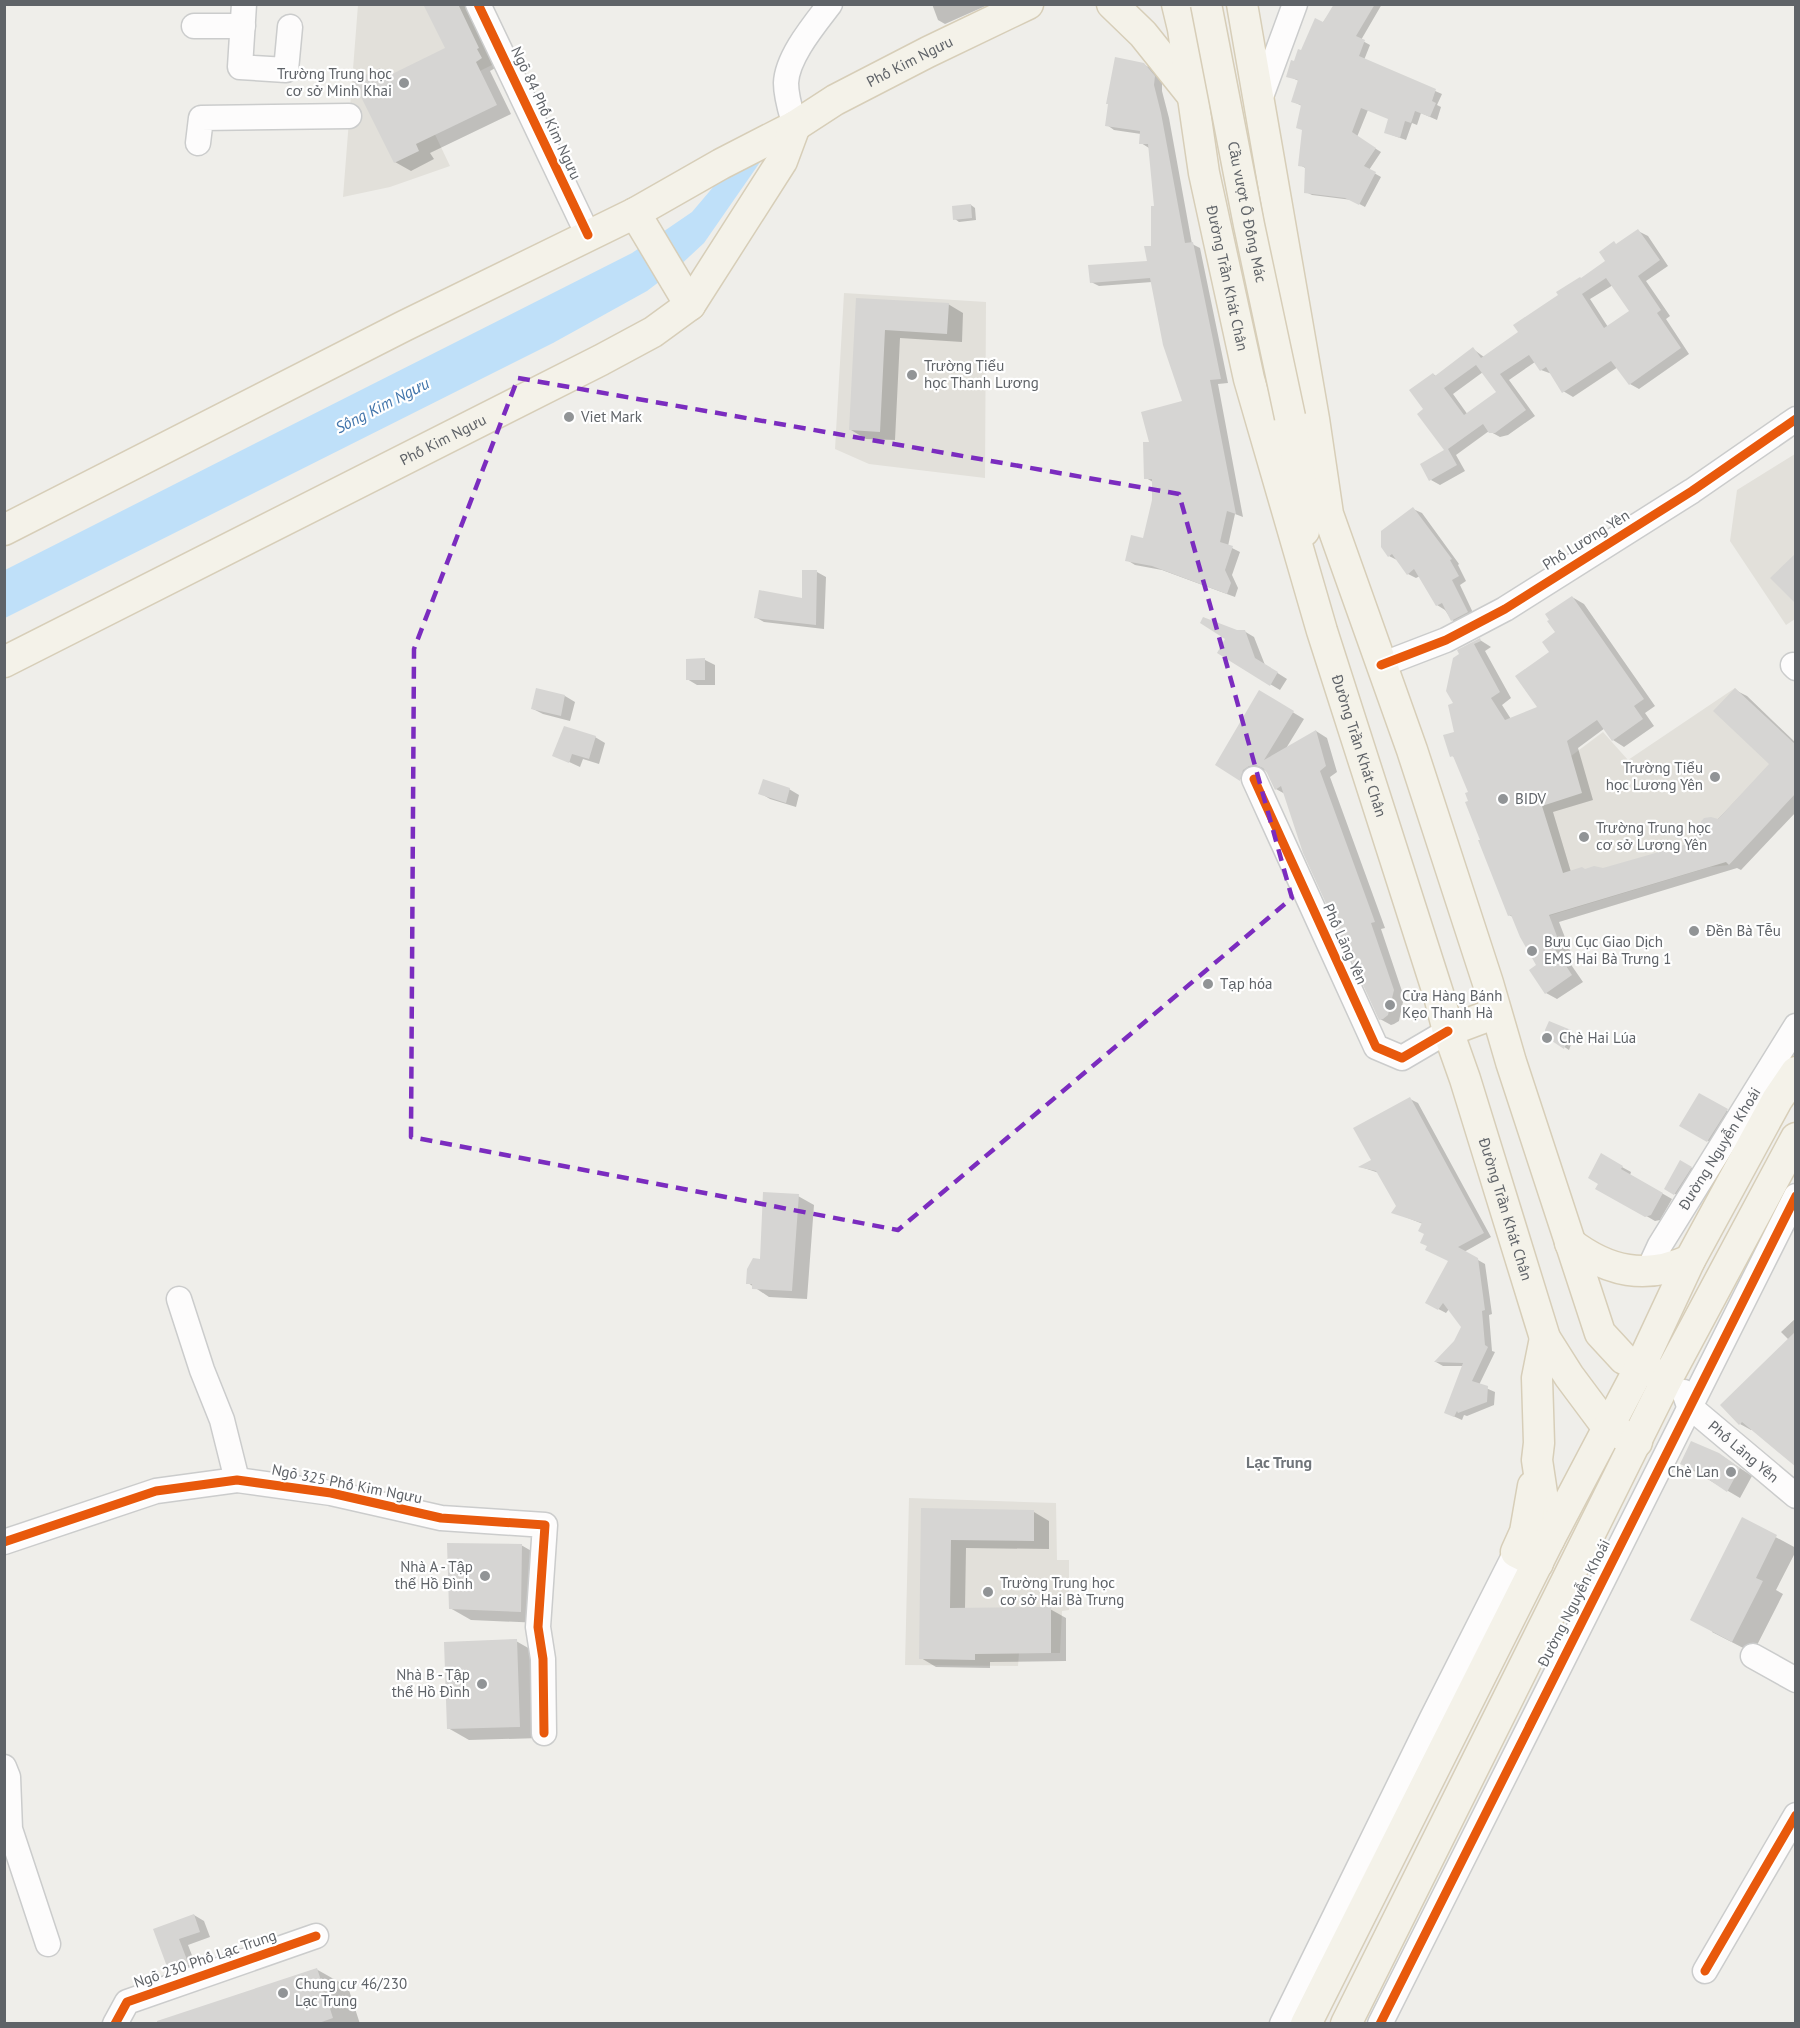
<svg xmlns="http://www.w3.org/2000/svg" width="1800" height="2028" font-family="'PT Sans',sans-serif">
  <rect width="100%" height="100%" fill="#efeeea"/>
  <path fill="#e2e0da" d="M358 5H465L494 64 419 101 450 166 390 187 343 197Z
    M844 293 986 302 985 478 869 464 835 449Z
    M1795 454V619L1786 625 1730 541 1737 490Z
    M1735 688 1795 745V793L1729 865 1710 867 1538 919 1496 779 1571 756 1603 732 1628 760Z
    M909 1498 1056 1503 1057 1560H1069V1610L1062 1611 1060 1653H1019L1018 1666 905 1665Z"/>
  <path fill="#bfe0f9" d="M765 155 704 243 676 269 647 291 553 343 5 618V570L632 253 692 212 720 179Z"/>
  <path fill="#0003" fill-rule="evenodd" d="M425 4H468L497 67 490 71 511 114 430 153 434 159 411 171 395 162 380 70 391 77 447 49Z
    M932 4H990L945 24 938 20Z
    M1336 4H1382L1361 40 1370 45 1364 60 1442 94 1437 105 1441 107 1437 120 1421 113 1417 125 1412 123 1406 140 1392 135 1390 119 1368 110 1357 137 1381 152 1369 170 1381 177 1365 207 1352 200 1312 195 1306 192 1307 169 1300 165 1304 130 1302 106 1292 101 1299 81 1288 76 1302 52Z
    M1143 64 1152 69 1162 82V91L1169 118 1192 244 1200 248 1228 383 1218 384 1243 517 1235 514 1228 546 1240 552 1232 575 1238 588 1235 597 1162 570 1135 565 1127 560 1144 539 1154 500 1153 482 1146 478 1151 443 1184 402 1152 282 1099 286 1091 282 1149 262 1153 247 1156 208 1149 148 1141 143V134L1114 130 1107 125Z
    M971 205 975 208 976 220 959 222 955 219Z
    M1638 231 1648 236 1668 266 1646 281 1670 316 1666 319 1689 354 1639 389 1630 384 1618 367 1573 397 1563 391 1552 374 1541 370 1535 362 1509 380 1535 416 1508 435 1500 437 1489 431 1456 455 1465 471 1440 485 1431 480 1446 451 1425 410 1433 374 1436 376 1473 349 1484 357 1520 332 1582 280 1607 262 1617 245ZM1613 285 1631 312 1608 327 1590 299ZM1483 372 1498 393 1468 415 1453 394Z
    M858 299 948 304 963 313 962 342 900 338 895 440 866 439 851 430Z
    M1413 509 1422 513 1459 564 1458 565 1466 581 1460 585 1475 617 1460 625 1452 620 1445 610 1437 605 1420 576 1416 578 1408 574 1399 561 1389 556Z
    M817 572 826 577 824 629 764 622 755 617 804 600Z
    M1572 597 1584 604 1655 706 1645 713 1654 726 1624 747 1613 740 1605 728 1578 748 1593 800 1553 812 1571 872 1603 870 1695 843 1771 764 1735 690 1747 696 1796 743V812L1741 870 1737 868 1559 922 1571 953 1565 956 1583 982 1557 999 1546 993 1538 966 1513 917 1509 915 1482 841 1470 793 1455 757 1452 756 1456 733 1455 703 1461 654 1459 651 1480 640 1491 647 1485 651 1511 698 1502 705 1511 719 1539 707 1551 652Z
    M1244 631 1254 637 1265 665 1287 679 1280 690 1219 653 1236 632Z
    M705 660 715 665V685H697L687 679Z
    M1259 692 1304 719 1285 750 1316 731 1327 738 1337 772 1330 777 1385 928 1381 929 1404 997 1399 1021 1394 1024 1391 1025 1380 1019 1285 794 1276 789 1267 770 1260 771 1251 785 1217 765Z
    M565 696 575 702 570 721 543 714 533 709Z
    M595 737 605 743 599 764 583 759 580 767 554 755Z
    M789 789 799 795 796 807 770 799 760 793Z
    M1550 1023 1575 1034 1569 1050 1548 1036Z
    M1700 1095 1731 1113 1712 1143 1681 1125Z
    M1410 1099 1418 1103 1491 1237 1464 1252 1485 1264 1492 1314 1489 1315 1492 1351 1495 1352 1479 1385 1495 1392 1494 1405 1467 1416 1464 1415 1462 1420 1453 1416 1463 1366H1443L1436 1362 1455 1342 1463 1327 1449 1309 1446 1313 1427 1303 1450 1261 1428 1246 1423 1224 1393 1212 1397 1206 1379 1173 1361 1167 1373 1161Z
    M1602 1156 1631 1172 1630 1175 1672 1199 1660 1220 1655 1221 1598 1188Z
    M1681 1162 1695 1170 1679 1196 1666 1189Z
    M798 1196 814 1205 807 1299 769 1297 748 1283Z
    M1796 1318V1465L1753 1429 1751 1430 1740 1424 1789 1340 1781 1332Z
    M1719 1454 1752 1476 1740 1498 1682 1464Z
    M922 1510 1034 1512 1049 1521V1549L966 1548 965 1609H1050L1066 1618V1661L990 1662V1668L936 1667 921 1658Z
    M1742 1519 1796 1548V1551L1776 1590 1783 1594 1753 1653 1712 1632Z
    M521 1545 542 1557 541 1623 471 1620 450 1608Z
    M516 1641 537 1653 540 1738 469 1740 448 1728Z
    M194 1915 204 1921 210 1937 188 1945 198 1971 180 1977 170 1971 155 1929Z
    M316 1969 348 1987 360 2024H153Z"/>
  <path fill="#d6d5d3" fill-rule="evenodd" d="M423 4H458L479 48 477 49 482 58 476 62 497 105 416 144 419 151 394 163 353 81 380 68 384 78 445 48Z
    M1334 4H1375L1356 36 1365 40 1359 56 1436 89 1432 101 1436 103 1430 117 1415 111 1411 123 1405 121 1400 138 1384 133 1388 119 1361 108 1352 132 1376 148 1364 166 1376 172 1359 205 1345 198 1304 193 1305 167 1298 166 1302 130 1296 128 1301 105 1291 102 1298 80 1286 77 1291 60 1294 61 1298 49 1301 50 1315 18 1323 22Z
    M1115 57 1144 63 1155 76 1154 85 1161 113 1185 243 1193 242 1221 379 1210 380 1236 514 1227 511 1220 542 1233 546 1225 570 1231 583 1227 594 1152 566 1125 561 1131 535 1143 538 1152 500V479H1144L1143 442H1149L1141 412 1182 401 1163 345 1150 278 1090 283 1088 265 1147 261 1144 246H1151V206H1154L1148 144H1139L1140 131 1105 126 1108 104H1106Z
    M971 204 972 218 953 220 952 206Z
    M1638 229 1660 260 1638 276 1661 310 1657 313 1681 348 1629 385 1611 361 1562 393 1546 367 1540 371 1529 355 1500 374 1526 410 1495 433H1489L1483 424 1448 449 1457 465 1429 481 1420 464 1444 450 1417 414 1423 409 1409 390 1433 373 1435 376 1473 347 1481 358 1518 332 1513 325 1558 295 1556 292 1580 277 1581 278 1605 261 1599 252 1614 241 1616 244ZM1606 278 1629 311 1604 328 1582 294ZM1476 365 1496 392 1464 415 1444 388Z
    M856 298 949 303 947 334 885 330 880 432 849 430Z
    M1413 507 1452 559 1450 560 1459 576 1452 580 1468 612 1451 621 1442 603 1436 606 1414 569 1407 575 1392 554 1388 557 1381 547V531Z
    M1796 553V604L1770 578Z
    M802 570H817L816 625 754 618 759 590 802 598Z
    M1572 596 1644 699 1634 706 1643 719 1612 741 1597 720 1567 741 1582 793 1542 806 1563 873 1582 867 1585 869 1594 866 1603 868 1694 842 1698 825 1704 818 1711 817 1718 819 1769 764 1713 711 1735 688 1796 745V793L1729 865 1726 862 1549 915 1561 947 1555 949 1572 975 1545 994 1529 970 1536 965 1520 937 1511 915 1508 916 1478 840H1480L1465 802 1468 801 1465 793 1468 792 1453 756 1450 757 1443 735 1454 732 1448 705 1453 703 1446 691 1453 658 1459 654 1457 650 1480 638 1481 641 1474 644 1500 692 1491 698 1505 720 1537 707 1515 676 1549 652 1542 642 1555 632 1547 621 1549 620 1545 614Z
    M1203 617 1237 630H1245L1255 658 1278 672 1270 686 1217 653 1225 639 1200 623Z
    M705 658V680H686V659Z
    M536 688 565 695 561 716 531 709Z
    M1259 690 1294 711 1264 760 1316 730 1326 766 1320 771 1375 922 1371 923 1394 990 1388 1015 1383 1019 1379 1020 1303 853 1281 786 1275 790 1267 773 1263 768 1256 765 1249 766 1243 770 1240 781 1215 765Z
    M564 726 596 736 589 759 572 754 569 763 552 756Z
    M763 779 790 788 786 803 758 794Z
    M1549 1021 1571 1030 1564 1049 1546 1037 1545 1030Z
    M1699 1093 1728 1109 1707 1142 1679 1126Z
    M1410 1097 1484 1233 1458 1247 1478 1258 1485 1310 1482 1311 1485 1345 1488 1347 1472 1381 1488 1386 1487 1402 1458 1413 1457 1411 1454 1417 1444 1413 1463 1363 1434 1362 1454 1341 1461 1327 1443 1303 1438 1310 1425 1303 1448 1261 1425 1250 1427 1246 1420 1243 1424 1234 1418 1231 1422 1223 1391 1213 1396 1206 1376 1171 1358 1167 1371 1160 1353 1128Z
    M1601 1153 1623 1166 1621 1169 1663 1193 1651 1215 1645 1217 1595 1189 1598 1184 1588 1178Z
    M1680 1160 1692 1167 1674 1195 1664 1189Z
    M763 1192 799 1194 792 1291 752 1289V1284H746L747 1269 753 1258 760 1259Z
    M1796 1331V1467L1742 1422 1739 1425 1720 1405Z
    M1691 1441 1719 1453 1740 1468 1727 1492 1696 1471 1680 1464Z
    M921 1508 1034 1510V1541L951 1540 950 1608 1051 1607V1653L975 1654V1660L919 1659Z
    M1742 1517 1777 1535 1756 1578 1763 1581 1732 1642 1690 1620Z
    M447 1543 522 1544 521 1612 449 1609Z
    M517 1639 520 1727 447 1729 444 1642Z
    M194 1914 200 1932 179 1939 189 1965 169 1972 153 1929Z
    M317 1968 333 2018 316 2024H157V2021Z"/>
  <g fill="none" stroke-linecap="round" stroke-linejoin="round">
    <g stroke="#cbcccc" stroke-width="27">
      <g id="minor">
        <path d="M244 4 240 67 286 70 290 27"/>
        <path d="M478 4 588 235"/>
        <path d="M194 26H243"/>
        <path d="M1259 102 1295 4"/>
        <path d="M795 126C791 112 786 98 786 83 787 57 814 25 830 4"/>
        <path d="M198 143 201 118 349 116"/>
        <path d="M1381 665 1446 640 1505 609 1692 491 1796 419"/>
        <path d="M1793 665 1796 668"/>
        <path d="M1254 779 1376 1047 1402 1058 1448 1031"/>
        <path id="s1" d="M1648 1271 1660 1245 1796 1026"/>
        <path d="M179 1299 202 1370 222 1420 237 1480"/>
        <path id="s2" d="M1684 1392 1689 1406 1796 1496"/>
        <path d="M4 1542 156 1491 237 1480 331 1493 441 1518 545 1525 538 1627 543 1659 544 1733"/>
        <path d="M1753 1656 1796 1680"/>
        <path d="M4 1767 8 1777 10 1829 48 1944"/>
        <path d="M1705 1971 1796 1815"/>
        <path d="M115 2024 127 2002 316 1936"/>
        <path d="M1282 2024 1431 1720 1516 1552"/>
        <path d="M1380 2024 1796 1196"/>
      </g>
    </g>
    <g stroke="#d7ceb8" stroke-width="33">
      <g id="major">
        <path d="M1112 4 1143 34 1191 94"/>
        <path id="s3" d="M1177 4 1183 29 1204 173 1249 379 1322 631 1439 996 1448 1031 1465 1079 1545 1338 1569 1376 1607 1427 1637 1442"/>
        <path d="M1242 4 1314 419 1328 514 1412 750 1488 983 1511 1062 1600 1333 1624 1359 1667 1379"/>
        <path d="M635 213 690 305"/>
        <path d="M1290 417 1304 499V531"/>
        <path id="s4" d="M4 530 404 326 635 213 721 164 795 126 835 100 928 52 1028 4"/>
        <path id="s5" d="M4 662 601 360 653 332 690 305 782 161 795 126"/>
        <path d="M1448 1031 1496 1013"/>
        <path d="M1570 1243C1608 1272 1646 1280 1690 1260"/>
        <path d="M1545 1338 1537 1378 1539 1443 1537 1460 1549 1540"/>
        <path d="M1533 1486 1525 1532 1516 1552 1538 1563"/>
        <path d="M1306 2024 1549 1540 1640 1367 1690 1260 1777 1100 1796 1072"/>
        <path d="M1346 2024 1667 1379 1796 1138"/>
      </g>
    </g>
    <use href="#minor" stroke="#fdfcfc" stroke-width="24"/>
    <use href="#major" stroke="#f4f2e9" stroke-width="30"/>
    <g stroke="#d7ceb8" stroke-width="33" stroke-linecap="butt">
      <g id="major-bridge">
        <path id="s6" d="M1206 4 1249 225 1290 417"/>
      </g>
    </g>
    <use href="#major-bridge" stroke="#f4f2e9" stroke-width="30"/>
    <g stroke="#fff" stroke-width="13">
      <path id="cycleway" d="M478 4 588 235
        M1381 665 1446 640 1505 609 1692 491 1796 419
        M1254 779 1376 1047 1402 1058 1448 1031
        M4 1542 156 1491 237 1480 331 1493 441 1518 545 1525 538 1627 543 1659 544 1733
        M1705 1971 1796 1815
        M115 2024 127 2002 316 1936
        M1380 2024 1796 1196"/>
    </g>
    <use href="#cycleway" stroke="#e8590c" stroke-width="9"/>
  </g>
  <path fill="none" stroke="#7b2cbf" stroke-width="4.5" stroke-dasharray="12 8" stroke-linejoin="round" d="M518 378 1179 494 1292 898 898 1230 411 1137 414 649Z"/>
  <g fill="#919496" stroke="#fff" stroke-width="2">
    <circle cx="404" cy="83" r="6"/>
    <circle cx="912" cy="375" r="6"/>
    <circle cx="569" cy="417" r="6"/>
    <circle cx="1715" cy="777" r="6"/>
    <circle cx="1503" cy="799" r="6"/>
    <circle cx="1584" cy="837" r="6"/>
    <circle cx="1694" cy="931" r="6"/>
    <circle cx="1532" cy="951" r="6"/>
    <circle cx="1208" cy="984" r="6"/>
    <circle cx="1390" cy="1005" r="6"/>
    <circle cx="1547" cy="1038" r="6"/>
    <circle cx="1731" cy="1472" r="6"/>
    <circle cx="485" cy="1576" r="6"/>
    <circle cx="988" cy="1592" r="6"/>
    <circle cx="482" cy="1684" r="6"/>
    <circle cx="283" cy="1993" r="6"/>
  </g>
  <g text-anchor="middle" stroke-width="4.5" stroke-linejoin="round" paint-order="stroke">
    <g font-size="15" fill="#5f6368" stroke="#fff">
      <text dy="5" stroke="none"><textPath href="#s4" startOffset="1020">Phố Kim Ngưu</textPath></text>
      <text transform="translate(546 113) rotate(65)" y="5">Ngõ 84 Phố Kim Ngưu</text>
      <text dy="5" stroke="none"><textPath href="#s6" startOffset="212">Cầu vượt Ô Đống Mác</textPath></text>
      <text dy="5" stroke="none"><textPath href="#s3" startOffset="279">Đường Trần Khát Chân</textPath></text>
      <text dy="5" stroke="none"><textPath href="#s5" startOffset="492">Phố Kim Ngưu</textPath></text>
      <text transform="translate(1586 540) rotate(-32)" y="5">Phố Lương Yên</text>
      <text dy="5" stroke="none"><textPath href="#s3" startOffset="765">Đường Trần Khát Chân</textPath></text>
      <text transform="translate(1345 944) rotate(66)" y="5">Phố Lãng Yên</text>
      <text dy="5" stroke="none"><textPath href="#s1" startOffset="142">Đường Nguyễn Khoái</textPath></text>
      <text dy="5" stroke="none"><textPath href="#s3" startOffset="1251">Đường Trần Khát Chân</textPath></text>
      <text dy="5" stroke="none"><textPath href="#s2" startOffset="86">Phố Lãng Yên</textPath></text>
      <text transform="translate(347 1484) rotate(11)" y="5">Ngõ 325 Phố Kim Ngưu</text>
      <text transform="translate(1574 1603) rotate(-63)" y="5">Đường Nguyễn Khoái</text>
      <text transform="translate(205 1959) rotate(-19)" y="5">Ngõ 230 Phố Lạc Trung</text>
    </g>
    <g font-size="15" fill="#5f6368" stroke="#fff" text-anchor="start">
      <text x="392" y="79" text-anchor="end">Trường Trung học<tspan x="392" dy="17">cơ sở Minh Khai</tspan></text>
      <text x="924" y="371">Trường Tiểu<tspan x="924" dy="17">học Thanh Lương</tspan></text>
      <text x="581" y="422">Viet Mark</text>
      <text x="1703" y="773" text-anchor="end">Trường Tiểu<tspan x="1703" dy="17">học Lương Yên</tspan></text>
      <text x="1515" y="804">BIDV</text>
      <text x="1596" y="833">Trường Trung học<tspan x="1596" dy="17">cơ sở Lương Yên</tspan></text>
      <text x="1706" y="936">Đền Bà Tễu</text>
      <text x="1544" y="947">Bưu Cục Giao Dịch<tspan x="1544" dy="17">EMS Hai Bà Trưng 1</tspan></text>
      <text x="1220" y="989">Tạp hóa</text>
      <text x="1402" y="1001">Cửa Hàng Bánh<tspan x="1402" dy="17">Kẹo Thanh Hà</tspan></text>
      <text x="1559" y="1043">Chè Hai Lúa</text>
      <text x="1719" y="1477" text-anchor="end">Chè Lan</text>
      <text x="473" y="1572" text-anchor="end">Nhà A - Tập<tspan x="473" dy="17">thể Hồ Đình</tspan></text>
      <text x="1000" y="1588">Trường Trung học<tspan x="1000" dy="17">cơ sở Hai Bà Trưng</tspan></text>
      <text x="470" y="1680" text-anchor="end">Nhà B - Tập<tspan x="470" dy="17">thể Hồ Đình</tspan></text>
      <text x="295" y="1989">Chung cư 46/230<tspan x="295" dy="17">Lạc Trung</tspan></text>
    </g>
    <g font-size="16" font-style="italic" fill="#4174aa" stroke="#fff">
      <text transform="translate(382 405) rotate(-27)" y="6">Sông Kim Ngưu</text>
    </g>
    <g font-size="16" font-weight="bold" fill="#70757a" stroke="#fff">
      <text x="1279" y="1468">Lạc Trung</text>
    </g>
  </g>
  <rect width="1800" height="2028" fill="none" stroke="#5f6368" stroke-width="12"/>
</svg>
